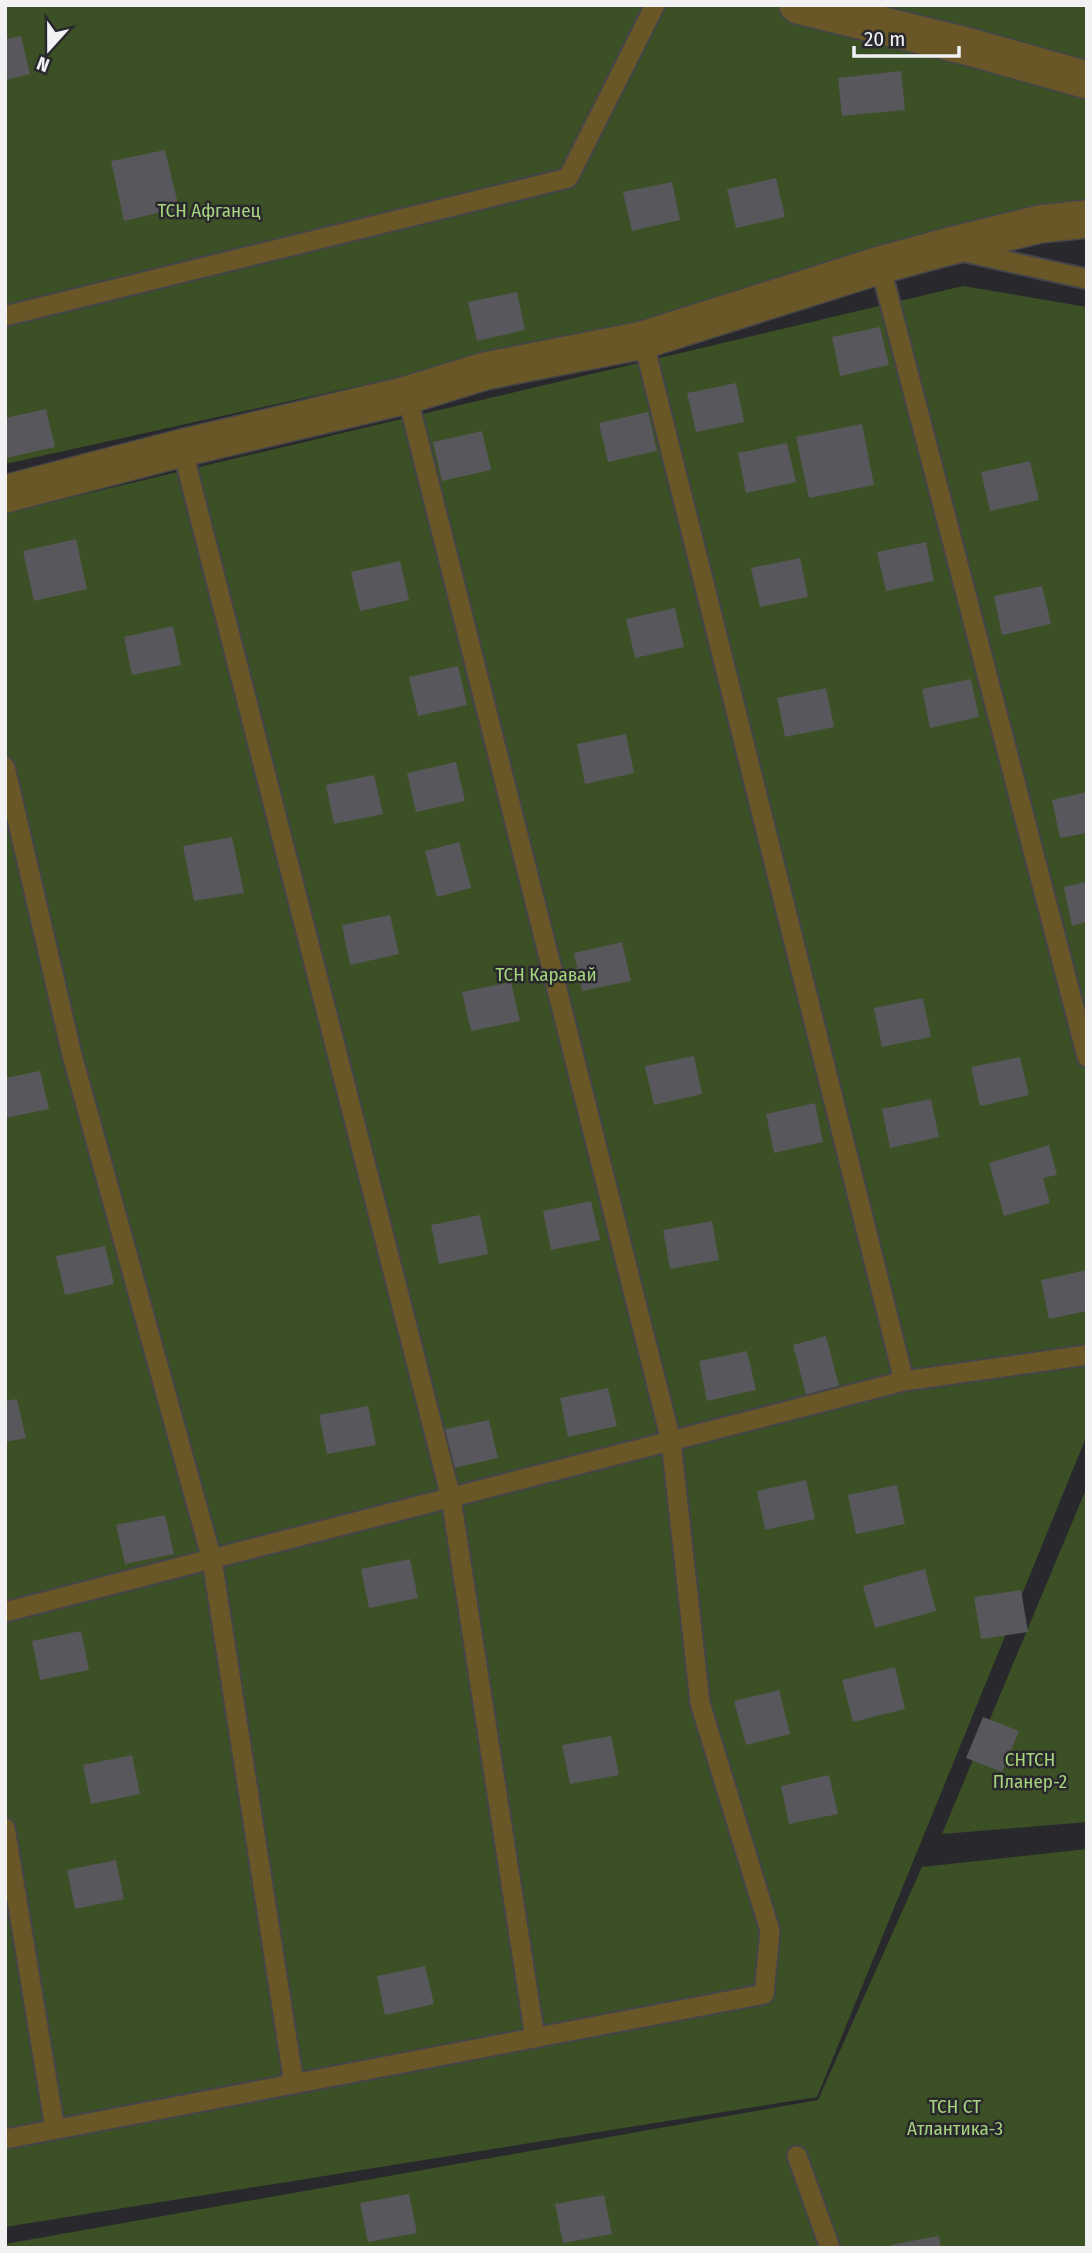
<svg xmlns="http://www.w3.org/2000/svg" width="1092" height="2253" font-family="'Fira Sans Condensed',sans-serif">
  <rect width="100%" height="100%" fill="#29292d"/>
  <path fill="#3b5025" d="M5 5H1087V225L5 464Z
    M963 286 1087 307V1435L817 2097 5 2227V513Z
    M1087 1487V1822L942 1834Z
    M1087 1849V2248H5V2244L818 2100 922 1867Z"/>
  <path fill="#58575c" d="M21 36 30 74 5 80V39Z
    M901 71 905 110 842 116 838 78Z
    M165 150 179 208 124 221 111 161Z
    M776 178 785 217 736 228 727 189Z
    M672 182 680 220 632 231 623 192Z
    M517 292 525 330 477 341 468 302Z
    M880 327 889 365 840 376 832 337Z
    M736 383 744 422 696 432 687 393Z
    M46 409 55 447 6 458 5 418Z
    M648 412 657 451 608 462 599 423Z
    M862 424 874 485 809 498 796 437Z
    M482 431 491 470 442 481 433 442Z
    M787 443 796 482 746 493 738 453Z
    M1030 461 1039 500 990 511 981 472Z
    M76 539 87 589 34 601 23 551Z
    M926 542 934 581 886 591 877 552Z
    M800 558 808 597 760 607 751 568Z
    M400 561 409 600 360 611 351 572Z
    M1042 586 1051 624 1002 635 994 596Z
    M675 608 684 647 635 658 626 619Z
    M173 626 181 665 132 675 124 637Z
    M458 666 467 705 418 716 409 677Z
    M971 679 979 717 930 728 922 689Z
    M826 688 834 727 785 737 777 698Z
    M626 734 634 773 585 784 577 744Z
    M456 762 465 801 416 812 407 773Z
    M374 775 383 814 334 824 326 785Z
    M1087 792V833L1060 838 1052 800Z
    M232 837 244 893 194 901 183 846Z
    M459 842 471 888 437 897 425 851Z
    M1087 882V922L1072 926 1064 887Z
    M390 915 399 954 350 965 342 925Z
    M622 942 631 981 582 991 574 953Z
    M511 982 520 1021 471 1031 462 992Z
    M923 998 931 1037 882 1047 874 1008Z
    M694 1056 702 1094 654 1105 645 1066Z
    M1020 1057 1029 1095 980 1106 971 1067Z
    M40 1071 49 1109 5 1118V1078Z
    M931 1099 939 1137 890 1148 882 1109Z
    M815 1103 823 1142 774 1153 766 1114Z
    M1049 1145 1057 1175 1043 1178 1050 1203 1004 1216 989 1163Z
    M591 1201 600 1240 551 1250 543 1211Z
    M480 1215 488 1254 439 1264 431 1225Z
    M712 1221 719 1260 670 1269 663 1230Z
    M105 1246 114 1284 65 1295 56 1256Z
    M1087 1270V1311L1049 1319 1041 1280Z
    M826 1336 839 1386 806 1395 793 1345Z
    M747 1351 756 1390 707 1401 699 1361Z
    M608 1388 617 1426 568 1437 560 1398Z
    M17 1399 26 1438 5 1442V1401Z
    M368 1406 376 1445 327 1454 319 1415Z
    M489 1420 498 1458 449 1469 441 1430Z
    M806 1480 815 1519 765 1530 757 1491Z
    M897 1485 905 1524 856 1534 848 1495Z
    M165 1515 174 1554 125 1564 116 1525Z
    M410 1559 418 1598 369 1608 361 1569Z
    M925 1569 936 1611 875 1628 863 1586Z
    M1021 1590 1028 1632 981 1639 974 1597Z
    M81 1631 89 1670 40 1680 32 1641Z
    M895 1667 905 1709 853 1722 842 1680Z
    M779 1690 790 1734 746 1745 734 1701Z
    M983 1717 1019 1731 1002 1772 966 1758Z
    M611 1736 619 1775 570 1784 562 1745Z
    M132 1755 140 1794 91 1804 83 1765Z
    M829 1775 838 1814 789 1824 781 1786Z
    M116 1860 124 1899 75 1909 67 1870Z
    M425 1966 434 2004 385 2015 377 1976Z
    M409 2194 417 2233 368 2242 360 2203Z
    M604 2195 612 2234 563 2243 555 2204Z
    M939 2236 941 2248H890V2245Z"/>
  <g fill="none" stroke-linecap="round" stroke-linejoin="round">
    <g stroke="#454549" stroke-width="23">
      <path id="service" d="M961 251 1087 279
        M880 265 1087 1057
        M5 316 568 178 655 5
        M643 340 904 1381
        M182 448 451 1498 535 2038
        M5 767 72 1055 212 1560 294 2084
        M5 1612 904 1381 1087 1355
        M5 1828 55 2129
        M5 2139 764 1994 770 1931 700 1703 671 1441 407 395
        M797 2156 830 2248"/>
    </g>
    <g stroke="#454549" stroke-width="40">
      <path id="minor" d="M798 5 970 47 1087 80
        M5 494 182 448 407 395 485 371 643 340 880 265 946 247 1040 224 1087 219"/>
    </g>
    <use href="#service" stroke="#695728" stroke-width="19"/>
    <use href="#minor" stroke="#695728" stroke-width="37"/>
  </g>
  <g text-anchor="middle" stroke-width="5" stroke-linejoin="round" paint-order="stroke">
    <g font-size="19" fill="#a6d37d" stroke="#29292d">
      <text x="209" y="217">ТСН Афганец</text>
      <text x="546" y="981">ТСН Каравай</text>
      <text x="1030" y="1766">СНТСН<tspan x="1030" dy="22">Планер-2</tspan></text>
      <text x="955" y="2113">ТСН СТ<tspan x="955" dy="22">Атлантика-3</tspan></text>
    </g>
  </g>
  <rect width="1092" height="2253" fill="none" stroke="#f2f2f5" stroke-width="14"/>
  <g transform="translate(49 49) rotate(201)" stroke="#29292d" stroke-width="5" paint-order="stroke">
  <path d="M0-5L12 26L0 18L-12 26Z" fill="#f2f2f5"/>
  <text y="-10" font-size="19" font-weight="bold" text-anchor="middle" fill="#f2f2f5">N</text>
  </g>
  <path d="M854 46v10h105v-10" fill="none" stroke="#f2f2f5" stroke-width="3.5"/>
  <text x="864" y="46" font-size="21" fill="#f2f2f5" stroke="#29292d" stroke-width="5" paint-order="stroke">20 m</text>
</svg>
